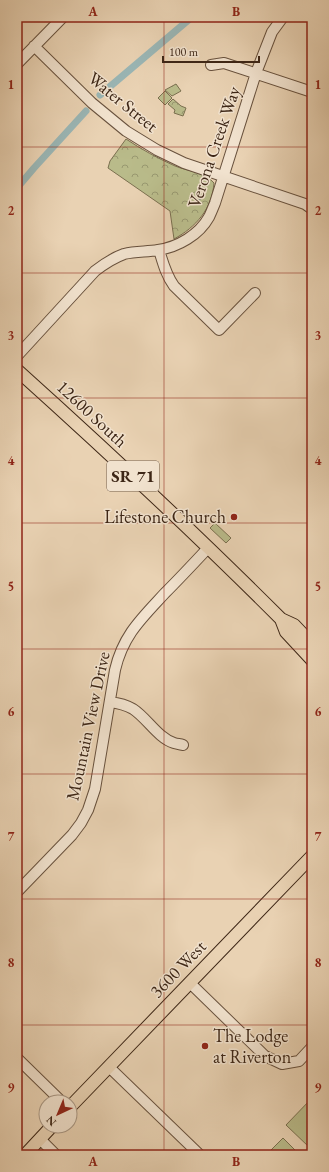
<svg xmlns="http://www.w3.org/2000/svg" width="329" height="1172" font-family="'EB Garamond',serif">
  <defs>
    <pattern id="grass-tufts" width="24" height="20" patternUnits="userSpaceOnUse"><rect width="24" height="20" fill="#b9bb8a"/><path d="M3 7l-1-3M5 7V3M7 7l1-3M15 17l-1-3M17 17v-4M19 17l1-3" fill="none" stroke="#989870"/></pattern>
    <pattern id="park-crowns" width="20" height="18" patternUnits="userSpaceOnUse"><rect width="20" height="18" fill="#b9bb8a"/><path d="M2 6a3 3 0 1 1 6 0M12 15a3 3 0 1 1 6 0" fill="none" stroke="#989870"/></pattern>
  </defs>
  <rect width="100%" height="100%" fill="#e9d2b3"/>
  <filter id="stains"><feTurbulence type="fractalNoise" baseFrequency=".005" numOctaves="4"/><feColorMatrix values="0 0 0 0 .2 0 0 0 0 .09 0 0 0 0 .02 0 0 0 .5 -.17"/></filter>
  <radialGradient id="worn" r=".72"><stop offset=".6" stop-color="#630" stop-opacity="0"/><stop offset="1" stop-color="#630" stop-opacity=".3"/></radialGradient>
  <path fill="url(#grass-tufts)" stroke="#7b7050" d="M215 523 231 538 226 543 210 528Z"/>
  <path fill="url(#park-crowns)" stroke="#7b7050" d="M176 84 181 91 172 96 165 90Z
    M173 99 181 106 186 108 183 116 174 113 175 110 168 104Z
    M126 139C141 149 157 158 175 166 187 171 205 172 214 183 212 209 196 227 174 239L170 211 108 168 110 161Z"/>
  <path fill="#b9bb8a" stroke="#7b7050" d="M165 91 172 98 165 105 158 98Z
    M312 1098V1144L309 1147 286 1125Z
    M283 1138 300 1155H274L270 1151Z"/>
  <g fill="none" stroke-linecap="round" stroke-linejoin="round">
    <path stroke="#757c75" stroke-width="2" d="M199 200 200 199"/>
    <path stroke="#9ab6b5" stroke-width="7" d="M100 95 192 17
      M17 188 34 168 86 111"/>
    <g stroke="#68513d" stroke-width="12">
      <path id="minor" d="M34 46 92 103 126 131 157 150 184 163 305 204 312 209
        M17 64 63 17
        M211 65 224 63 312 92
        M159 250C163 263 166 275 174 286L219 330 255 293
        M17 356 95 271C104 264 113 258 124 254 136 251 147 252 158 250 178 247 199 235 209 217 211 213 213 208 215 203L256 73 272 32 283 17
        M110 702C118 703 126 705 133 709 147 718 158 738 174 743 177 744 180 744 183 745
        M17 892 72 835 81 823 88 810 95 789 115 670C123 635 142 618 165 593 180 578 194 563 208 548
        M190 983 265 1056 282 1064 299 1061 312 1047
        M17 1058 62 1102
        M109 1067 200 1155
        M40 1139 56 1155"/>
    </g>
    <g stroke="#3d2616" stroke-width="14">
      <path id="major" d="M17 370C107 451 195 533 281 619L294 625 312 644
        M281 619 286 632 312 660
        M70 1107 312 856
        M25 1155 52 1126"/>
    </g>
    <use href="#minor" stroke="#f1e2ce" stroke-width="10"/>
    <use href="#major" stroke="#e9d2b3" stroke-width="12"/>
  </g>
  <path fill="none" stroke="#8f2418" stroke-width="1" stroke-opacity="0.55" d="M164 17V1155M17 147H312M17 273H312M17 398H312M17 523H312M17 649H312M17 774H312M17 899H312M17 1025H312"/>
  <g fill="#8f2418" stroke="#f1e2ce" stroke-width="1.5">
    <circle cx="234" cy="517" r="4"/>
    <circle cx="205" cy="1046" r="4"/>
  </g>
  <g text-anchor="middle" stroke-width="3" stroke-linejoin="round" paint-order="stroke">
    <rect fill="#f1e2ce" stroke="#735e4d" stroke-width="1" x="107" y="461" width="52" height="30" rx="3"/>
    <g font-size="17" font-weight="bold" fill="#3d2616">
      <text x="133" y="482">SR 71</text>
    </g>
    <g font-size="18" fill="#3d2616" stroke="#f1e2ce">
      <text transform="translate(123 102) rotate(39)" y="6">Water Street</text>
      <text transform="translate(214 147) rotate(-71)" y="6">Verona Creek Way</text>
      <text transform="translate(92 414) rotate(43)" y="6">12600 South</text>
      <text transform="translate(88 726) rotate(-78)" y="6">Mountain View Drive</text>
      <text transform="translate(178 969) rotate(-46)" y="6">3600 West</text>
    </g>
    <g font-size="18" fill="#3d2616" stroke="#f1e2ce" text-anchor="end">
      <text x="226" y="523">Lifestone Church</text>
      <text x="213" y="1042" text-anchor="start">The Lodge<tspan x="213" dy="21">at Riverton</tspan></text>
    </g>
  </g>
  <rect width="329" height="1172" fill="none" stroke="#e9d2b3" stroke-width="44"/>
  <g transform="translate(58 1114) rotate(224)"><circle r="19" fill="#f1e2ce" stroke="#a99784"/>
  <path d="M0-3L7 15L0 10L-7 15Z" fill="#8f2418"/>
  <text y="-6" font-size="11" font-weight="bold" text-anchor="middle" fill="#3d2616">N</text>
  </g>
  <path d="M163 56v6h96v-6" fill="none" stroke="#3d2616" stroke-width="2"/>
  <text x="169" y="56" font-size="12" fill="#3d2616" stroke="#f1e2ce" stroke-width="3" paint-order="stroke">100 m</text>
  <rect x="22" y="22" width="285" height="1128" fill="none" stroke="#8f2418" stroke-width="1.5"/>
  <g font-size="13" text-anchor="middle" font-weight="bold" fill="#8f2418">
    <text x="93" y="16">A</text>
    <text x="236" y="16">B</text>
    <text x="11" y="89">1</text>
    <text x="318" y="89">1</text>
    <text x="11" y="215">2</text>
    <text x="318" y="215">2</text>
    <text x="11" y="340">3</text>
    <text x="318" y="340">3</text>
    <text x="11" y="465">4</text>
    <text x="318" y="465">4</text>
    <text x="11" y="591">5</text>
    <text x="318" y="591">5</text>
    <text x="11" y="716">6</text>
    <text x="318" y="716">6</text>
    <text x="11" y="841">7</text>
    <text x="318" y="841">7</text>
    <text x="11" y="967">8</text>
    <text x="318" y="967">8</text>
    <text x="11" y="1092">9</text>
    <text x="318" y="1092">9</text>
    <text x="93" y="1166">A</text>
    <text x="236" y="1166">B</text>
  </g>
  <rect width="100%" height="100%" filter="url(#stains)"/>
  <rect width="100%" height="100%" fill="url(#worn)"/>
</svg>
